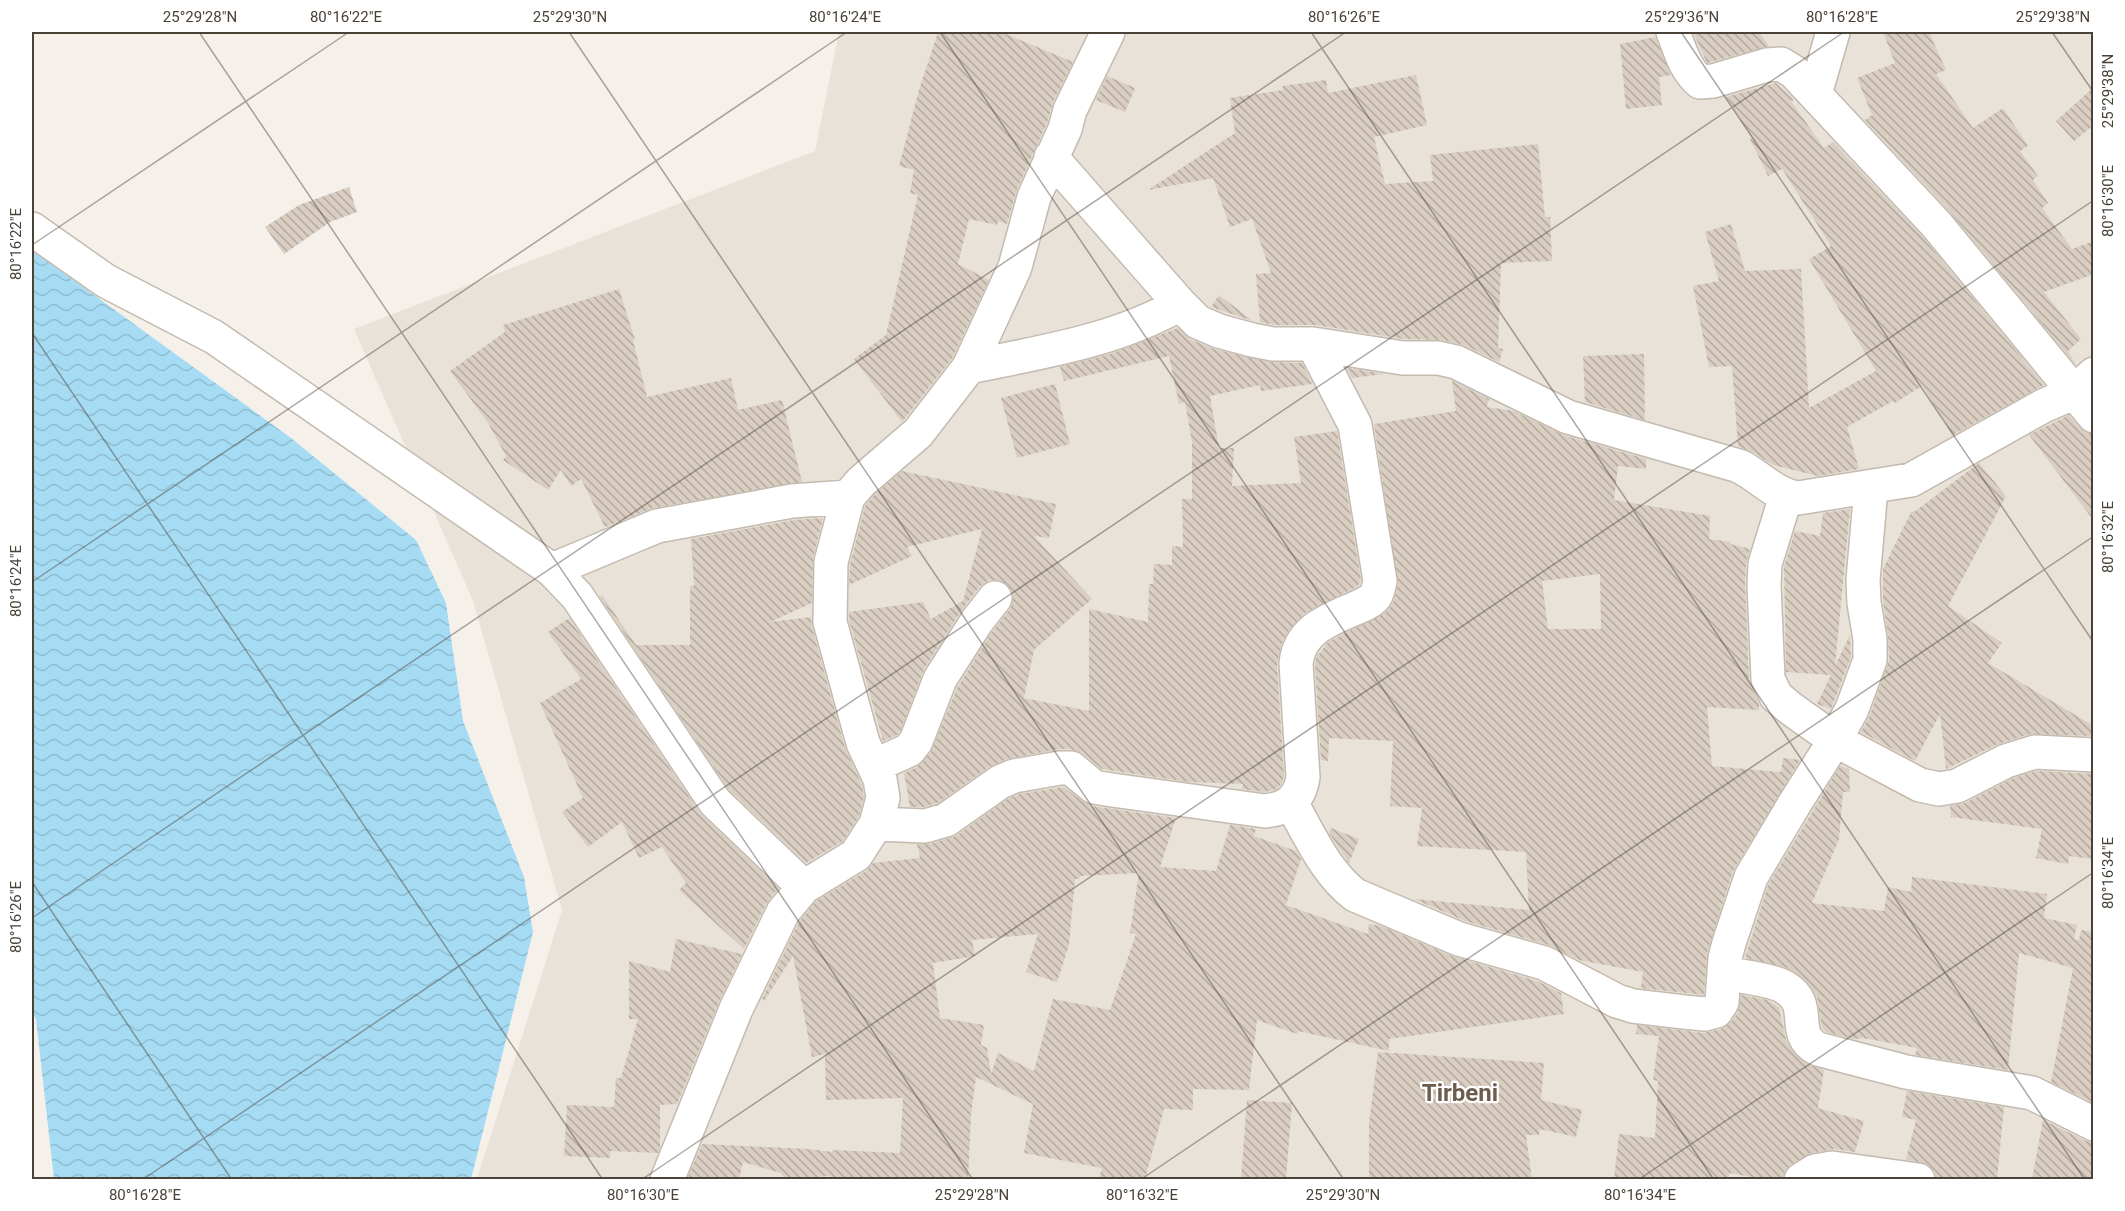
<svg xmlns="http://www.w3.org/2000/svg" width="2125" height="1211" font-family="Roboto,sans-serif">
  <defs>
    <pattern id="water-waves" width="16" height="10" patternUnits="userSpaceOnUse" patternTransform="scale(1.5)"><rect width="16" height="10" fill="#a5dbf3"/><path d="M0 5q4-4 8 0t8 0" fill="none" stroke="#90bdd1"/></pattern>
    <pattern id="building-back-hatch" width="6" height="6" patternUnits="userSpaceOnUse" patternTransform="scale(1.5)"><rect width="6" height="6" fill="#dacec2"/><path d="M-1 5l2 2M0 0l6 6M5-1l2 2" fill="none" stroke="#b3a99e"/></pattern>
  </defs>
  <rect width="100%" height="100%" fill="#f5f1ea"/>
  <path fill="#e9e2d8" d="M839 32H2093V1179H477L562 910 473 601 354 329 815 151Z"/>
  <path fill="url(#water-waves)" d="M32 250 291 438 416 540 446 603 463 721 524 877 533 932 471 1179H54L36 1019 32 1012Z"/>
  <path fill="url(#building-back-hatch)" fill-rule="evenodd" d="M938 32H1001L1073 62 1053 102 1047 123 1017 189 1007 224 998 221 997 225 969 219 958 264 989 280 953 357 902 422 854 359 886 335 918 195 910 193 914 170 899 166 919 90Z
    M1693 32H1759L1769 46 1707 63Z
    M1883 32H1929L1946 70 1936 74 1973 128 2003 108 2028 146 2020 151 2038 176 2033 180 2048 203 2042 208 2072 249 2094 241V274L2044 292 2081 339 2068 351 2076 365 1950 212 1865 120 1872 115 1857 78 1895 63Z
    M1655 37 1671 75 1659 77 1662 105 1626 109 1620 44Z
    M1416 75 1427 125 1374 137 1385 184 1433 181 1430 155 1538 144 1545 217H1550L1552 261 1501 263 1498 348 1503 349 1499 362 1464 345 1442 340 1404 339 1316 325H1275L1260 322 1256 274 1271 273 1252 219 1230 227 1213 178 1148 190 1235 133 1230 98 1283 90 1282 86 1326 80 1328 93Z
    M1107 76 1135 88 1125 112 1096 100Z
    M1776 83 1794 100 1791 101 1824 148 1833 142 1922 236 2044 385 1953 435 1922 386 1895 403 1893 401 1847 427 1859 469 1818 476 1773 465 1756 454 1738 446 1732 366 1709 367 1693 286 1719 281 1705 232 1731 224 1745 271 1801 269 1809 408 1876 371 1809 259 1831 246 1782 169 1768 176 1750 139 1752 138 1726 97Z
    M2094 87V125L2074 141 2056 121Z
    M349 187 357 212 330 222 284 254 265 227 299 205Z
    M619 289 635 340H633L647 397 731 378 738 410 782 400 802 482 653 508 605 527 581 479 571 486 561 470 548 490 503 460 506 456 488 423 450 371 505 332 503 325Z
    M1219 295 1253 321 1211 307Z
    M1178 328 1190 339 1214 349 1269 362 1302 363 1312 384 1261 391 1260 385 1210 396 1219 448H1234L1232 486 1301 483 1294 437 1337 431 1361 580 1358 586 1305 613 1289 630 1282 643 1277 664 1284 776 1282 783 1277 789 1265 792 1242 789 1243 784 1189 782 1115 771 1102 769 1082 753 1071 749H1060L1007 759 989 767 938 803 923 807H910L904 773 917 767 931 752 957 688 992 632 1010 609 1013 601V592L1007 584 998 580H989L980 586 961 611 924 669 900 732 897 735 883 741 849 620V612L923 602 931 619 963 601 982 529 907 547 912 556 849 585 850 565 865 506 874 495 902 471 1056 504 1049 538 1034 536 1092 599 1034 650 1024 698 1089 711V609L1148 622 1149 584H1153L1154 564 1172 565V546L1183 547 1182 499H1192V442L1185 402 1179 404 1169 356 1064 381 1060 367 1110 354Z
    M1644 354 1645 420 1585 402 1583 356Z
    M1347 368 1384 374 1352 378Z
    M1452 381 1489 399 1487 407 1514 411 1563 435 1646 459V469L1618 466 1614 500 1710 516 1709 539 1730 542V544L1750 549 1746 563 1745 584 1749 680 1759 704V710L1707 707 1712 766 1781 772 1783 758 1800 760 1733 871 1707 953 1704 995 1641 988 1643 972 1579 960 1549 945 1465 921 1414 899 1529 910 1526 852 1417 846 1422 808 1390 806 1393 741 1329 738 1328 761 1321 760 1315 665 1316 658 1328 642 1385 613 1393 603 1398 585 1374 424 1456 411ZM1600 574 1601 629H1548L1542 581Z
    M1055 384 1070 444 1017 458 1001 398Z
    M2069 415 2080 428 2087 433 2094 434V521L2029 435Z
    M1979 463 2006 496 1948 606 2002 643 1988 663 2094 726V736L2030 734 1998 744 1946 769 1940 714 1915 761 1861 732 1870 715 1889 660 1888 636 1883 601V569L1911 512H1914Z
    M1850 509 1835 666 1850 635 1851 657 1831 709 1817 704 1831 675 1786 672 1784 567 1795 531 1820 536 1823 513Z
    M823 518 813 558 812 603 770 622 811 617 812 627 845 748 862 785 864 797 859 816 843 841 806 863 729 790 600 597 602 595 636 645H690V586H694L691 539 794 520Z
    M569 618 700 813 778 888 766 904 744 949 679 890 686 883 662 847 639 858 622 822 588 847 562 812 583 798 540 703 581 679 548 632Z
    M1840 766 1849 769 1850 792H1843L1839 839 1812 903 1884 911 1888 887 1911 892 1912 877 2047 894 2044 918 2077 925 2074 939 2079 940 2081 930 2094 932V1103L2051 1082 2073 968 2019 953 2008 1070 1915 1055 1917 1048 1863 1038 1854 1039 1826 1032 1822 1028 1817 997 1805 980 1785 967 1745 958 1768 885Z
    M2037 771 2094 774V859L2069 856 2068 864 2036 858 2042 829 1951 817 1950 806 1965 803 2013 778Z
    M1064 787 1082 801 1091 806 1176 818 1160 867 1216 871 1230 825 1256 829 1254 836 1296 851 1301 859 1286 905 1368 934 1369 924 1381 926 1452 956 1537 981 1561 993 1564 1014 1389 1039V1051L1298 1031 1297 1034 1257 1020 1249 1090 1193 1089V1110L1164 1109 1145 1179H1099L1102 1168 1024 1153 1033 1104 976 1077 971 1115 968 1179H878L831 1177V1176L785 1179 781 1173 743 1162 739 1179H687L702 1144 809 1149 832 1152V1150L900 1153 903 1098 826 1100 825 1054 812 1057 793 956 764 1001 762 999 799 922 816 901 866 871 873 863 920 858 917 844H930L956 836 1009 798 1019 794ZM1139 873 1130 933 1136 934 1110 1010 1053 999 1034 1071 998 1053 991 1074 987 1048 981 1045 984 1025 940 1018 933 963 975 956 972 940 1038 934 1026 972 1057 982 1069 945 1075 879H1079L1080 876Z
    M1331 828 1359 839 1349 863 1329 833Z
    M676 939 742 954 719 1002 677 1104 660 1105V1148L658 1153 610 1151V1158L564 1156 567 1105 614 1107 616 1078H621L638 1019H629V961L670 972Z
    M1741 995 1767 1000 1779 1007 1786 1040 1794 1053 1807 1064 1824 1070 1818 1108 1864 1121 1855 1152 1834 1149 1811 1153 1790 1165 1785 1171 1782 1179H1762L1730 1173 1728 1179H1614L1619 1134 1655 1138 1658 1081 1653 1080 1659 1036 1636 1034 1637 1025 1703 1033 1721 1029 1731 1022 1738 1012Z
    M1378 1052 1544 1063 1541 1100 1582 1110 1576 1137 1540 1129 1539 1135H1526L1532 1179H1369V1123Z
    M1907 1091 2004 1107 1997 1179H1936L1935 1172 1929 1165 1906 1159 1916 1120 1902 1117Z
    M1247 1100 1292 1103 1286 1179H1241Z
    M2043 1120 2086 1141 2094 1142V1179H2032Z"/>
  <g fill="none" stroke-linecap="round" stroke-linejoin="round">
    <g stroke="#c4baaf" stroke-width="36">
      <path id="minor" d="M1673 32C1680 50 1685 69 1700 82L1713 81 1767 65 1781 64 1794 72 1936 224 2094 416
        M1815 94 1833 32
        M1051 157 1180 304 1198 322 1219 331 1252 340 1273 344H1313L1403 358H1438L1456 362 1568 417 1739 466C1760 476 1774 495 1798 498L1911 480 2043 406 2073 393 2094 374
        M32 229 106 281 214 337 552 570 577 596 715 802 804 887
        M969 367C1041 352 1116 341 1180 304
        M1786 496 1765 564 1764 585 1768 679 1776 696 1790 708 1835 740 1920 785 1939 789 1957 786 2006 761 2035 752 2094 755
        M552 570 657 526 792 501 848 497
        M874 766 909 750 916 741 940 679 977 621 995 598
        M1291 803C1310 835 1325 872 1355 895L1459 939 1544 963 1617 1001 1633 1006 1684 1012 1705 1014 1716 1011 1722 1002 1725 958 1729 943 1751 877 1795 803 1835 740 1852 709 1870 660V639L1864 603 1863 580 1871 488
        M876 824 925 826 946 820 1000 782 1014 776 1060 768H1071L1094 787 1112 790 1265 811C1287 809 1300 799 1303 777L1296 663C1300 629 1329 620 1356 608 1362 605 1373 601 1376 595 1378 591 1379 585 1380 581L1355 425 1313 344
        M1724 973C1739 976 1773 980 1784 987 1816 1005 1788 1034 1818 1049L1906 1072 2032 1093 2094 1124
        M667 1180 736 1009 783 912 804 887 856 855 876 824 883 798 880 779 863 743 830 622 831 562 848 497 861 482 918 433 969 367 1015 267 1034 197 1065 129 1070 110 1108 32
        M1801 1180 1815 1171 1832 1168 1918 1180"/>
    </g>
    <use href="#minor" stroke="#fff" stroke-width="33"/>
  </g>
  <path fill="none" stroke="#4a4137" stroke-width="1.5" stroke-opacity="0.45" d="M199 32 973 1180M569 32 1344 1180M940 32 1714 1180M1311 32 2085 1180M1681 32 2094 643M2052 32 2094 93M32 245 349 32M32 333 603 1180M32 582 847 32M32 882 232 1180M32 918 1346 32M142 1180 1844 32M641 1180 2094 200M1140 1180 2094 536M1638 1180 2094 872"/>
  <g text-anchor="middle" stroke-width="4.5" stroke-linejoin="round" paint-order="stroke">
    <g font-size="24" font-weight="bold" fill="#6d5d4e" stroke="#fff">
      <text x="1460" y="1101">Tirbeni</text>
    </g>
  </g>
  <rect width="2125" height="1211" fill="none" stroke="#ffffff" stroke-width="66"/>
  <rect x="33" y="33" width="2059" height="1145" fill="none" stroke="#4a4137" stroke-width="2"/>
  <g font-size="15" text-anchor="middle" fill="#4a4137">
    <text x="200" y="22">25°29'28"N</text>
    <text x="346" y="22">80°16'22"E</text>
    <text x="570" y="22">25°29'30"N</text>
    <text x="845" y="22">80°16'24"E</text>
    <text x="1344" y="22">80°16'26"E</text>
    <text x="1682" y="22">25°29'36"N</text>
    <text x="1842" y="22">80°16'28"E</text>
    <text x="2053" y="22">25°29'38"N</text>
    <text transform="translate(2108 91) rotate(-90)" y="5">25°29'38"N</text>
    <text transform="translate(2108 201) rotate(-90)" y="5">80°16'30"E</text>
    <text transform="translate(16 244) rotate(-90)" y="5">80°16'22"E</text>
    <text transform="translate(2108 537) rotate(-90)" y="5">80°16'32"E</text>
    <text transform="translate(16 581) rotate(-90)" y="5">80°16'24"E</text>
    <text transform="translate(2108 873) rotate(-90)" y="5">80°16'34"E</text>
    <text transform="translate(16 917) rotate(-90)" y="5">80°16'26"E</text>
    <text x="145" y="1200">80°16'28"E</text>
    <text x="643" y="1200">80°16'30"E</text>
    <text x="972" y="1200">25°29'28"N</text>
    <text x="1142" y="1200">80°16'32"E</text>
    <text x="1343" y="1200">25°29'30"N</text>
    <text x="1640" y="1200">80°16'34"E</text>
  </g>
</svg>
